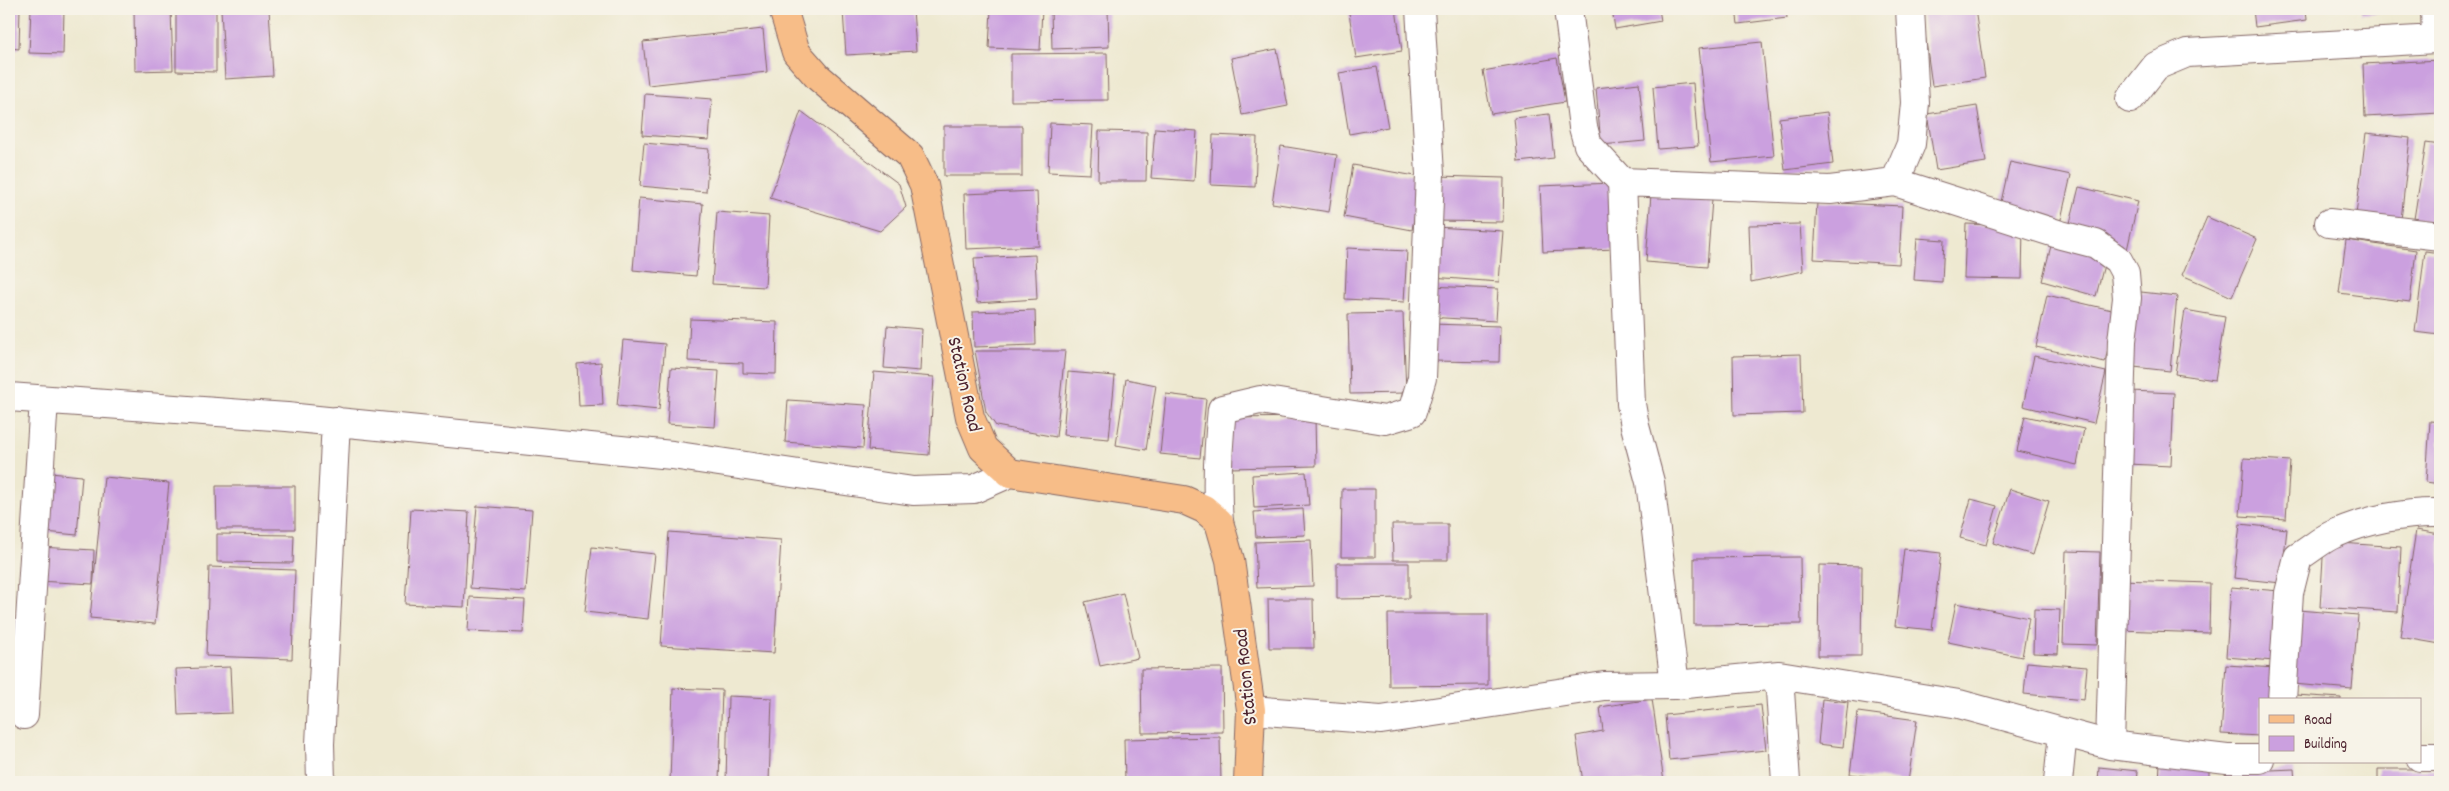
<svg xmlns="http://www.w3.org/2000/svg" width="2449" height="791" font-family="Dekko,sans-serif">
  <rect width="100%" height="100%" fill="#f7f3e8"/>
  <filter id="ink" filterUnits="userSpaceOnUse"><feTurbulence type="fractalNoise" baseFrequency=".02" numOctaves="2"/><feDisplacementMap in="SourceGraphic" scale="10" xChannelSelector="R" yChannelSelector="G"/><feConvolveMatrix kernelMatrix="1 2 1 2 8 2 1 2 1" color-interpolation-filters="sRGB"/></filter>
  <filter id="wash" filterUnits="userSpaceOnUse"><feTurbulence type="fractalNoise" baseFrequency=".0096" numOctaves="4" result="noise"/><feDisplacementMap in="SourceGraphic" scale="20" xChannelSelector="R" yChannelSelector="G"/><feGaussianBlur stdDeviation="1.12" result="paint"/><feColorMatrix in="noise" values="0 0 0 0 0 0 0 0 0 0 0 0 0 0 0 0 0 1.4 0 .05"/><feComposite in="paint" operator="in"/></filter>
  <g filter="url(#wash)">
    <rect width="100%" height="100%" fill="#eee9d1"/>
    <g id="blocks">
      <path fill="#cba0df" d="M9 9H20L19 49 9 48Z
        M31 9H64L63 54 29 53Z
        M134 9H171L173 70 135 71Z
        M176 9H216V72L176 71Z
        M269 9 273 76 225 79 221 10Z
        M885 9H913L916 51 846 55 843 11Z
        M991 9H1042L1040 50 989 48Z
        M1051 9H1108L1109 47 1052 49Z
        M1373 9H1396L1402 51 1356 58 1349 13Z
        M1612 9H1659L1661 21 1615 29Z
        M1736 9H1786L1787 18 1738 24Z
        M1793 9H1823V10L1794 13Z
        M1939 9H1975L1985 78 1932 86 1922 11Z
        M2253 9H2306L2307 20 2255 27Z
        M2361 9H2414V10L2361 14Z
        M763 29 767 72 648 85 643 42Z
        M1762 42 1774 156 1711 162 1699 48Z
        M1277 49 1288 106 1242 115 1231 58Z
        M1107 53 1108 100 1011 101V54Z
        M1557 58 1565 102 1491 114 1483 71Z
        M2439 60 2440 113 2365 117 2363 64Z
        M1377 67 1388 127 1349 134 1339 73Z
        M1639 83 1645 141 1601 145 1596 88Z
        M1693 83 1698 146 1658 149 1653 87Z
        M645 94 712 99 709 140 642 135Z
        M1977 106 1986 162 1936 170 1927 114Z
        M801 111 899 184 906 207 880 231 770 198Z
        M1827 112 1833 164 1785 170 1779 118Z
        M1549 114 1554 158 1518 162 1514 118Z
        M1050 123 1093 125 1090 174 1048 172Z
        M944 126H1022V176H944Z
        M1155 128 1197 131 1194 181 1151 178Z
        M1099 131 1147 132 1146 181H1098Z
        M2366 133 2410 138 2401 220 2356 215Z
        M1213 135 1257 137 1255 187 1211 185Z
        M644 143 709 149 706 192 640 186Z
        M2426 143 2440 145V223L2414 219Z
        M1281 146 1337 155 1329 212 1272 203Z
        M2010 162 2071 175 2059 228 1998 215Z
        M1353 165 1421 177 1412 230 1344 217Z
        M1437 176 1504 178 1503 222 1436 221Z
        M1613 183 1616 249 1543 252 1540 186Z
        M2079 187 2138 201 2127 250 2067 235Z
        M1037 191 1039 246 966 249 964 194Z
        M1651 194 1712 199 1707 267 1646 262Z
        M639 198 703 204 696 276 633 270Z
        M1817 202 1902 206 1899 264 1814 259Z
        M717 212 769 216 765 287 712 284Z
        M2207 217 2257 239 2232 297 2182 275Z
        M1800 224 1803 271 1751 282 1749 225Z
        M1966 224 2023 226 2022 279 1964 278Z
        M1435 227 1503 231 1499 282 1432 277Z
        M1917 238 1944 240 1942 282 1914 280Z
        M2346 240 2416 250 2410 302 2339 293Z
        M2052 242 2106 257 2096 296 2042 281Z
        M1347 248 1407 251 1404 302 1345 299Z
        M2425 251 2440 253V335L2415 332Z
        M1035 255 1037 299 977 303 974 258Z
        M1429 286 1498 289 1496 321 1427 317Z
        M2132 291 2177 296 2170 371 2125 366Z
        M2047 295 2116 311 2105 362 2036 347Z
        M1035 310 1036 345 974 347 973 312Z
        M2185 310 2225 317 2215 380 2175 374Z
        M1403 313 1406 393 1350 394 1348 314Z
        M690 319 777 322 776 374 743 373V363L688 361Z
        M1430 324 1500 326 1499 362 1429 361Z
        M887 326 922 329 920 371 884 368Z
        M623 340 665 344 659 410 617 406Z
        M975 351H1065L1056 437 996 426 986 412Z
        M1801 354 1803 413 1734 415 1733 356Z
        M2034 356 2106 372 2094 423 2023 406Z
        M601 362 603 405 579 406 577 364Z
        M671 368 719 371 715 427 667 424Z
        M874 372 934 377 929 455 868 450Z
        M1068 372 1115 376 1109 439 1063 435Z
        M1126 379 1156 385 1146 450 1116 445Z
        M2131 391 2174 393 2171 466 2128 464Z
        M1166 394 1206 399 1200 458 1160 454Z
        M788 400 866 405 863 448 785 442Z
        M2025 416 2084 429 2077 465 2017 451Z
        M1315 417 1316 466 1229 468 1228 418Z
        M2430 421 2440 422V484L2426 482Z
        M2244 458 2290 461 2286 519 2240 516Z
        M1306 472 1309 505 1254 508 1252 475Z
        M50 473 82 476 77 535 45 532Z
        M104 477 169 483 155 624 90 618Z
        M216 486H295V529H217Z
        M1342 489H1375V557H1341Z
        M2010 489 2049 501 2033 555 1993 543Z
        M1971 499 1997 506 1986 545 1960 538Z
        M477 506 532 510 526 592 470 588Z
        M411 509 469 512 464 607 405 604Z
        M1303 509 1305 535 1256 537 1254 512Z
        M1392 524H1448V560H1393Z
        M2240 524 2287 529 2281 583 2234 578Z
        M2416 530 2440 534V644L2400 637Z
        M669 532 781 540 774 653 661 646Z
        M217 534 294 535 293 563 217 562Z
        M1311 540 1313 586 1257 588 1255 542Z
        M2324 542 2401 547 2398 612 2320 607Z
        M39 547 94 550 93 584 37 581Z
        M592 547 655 554 648 619 585 612Z
        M1904 549 1941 553 1932 630 1895 626Z
        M2066 551 2100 552 2097 645 2063 644Z
        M1800 557 1801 624 1694 625V558Z
        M1337 563H1409V598L1337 599Z
        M1819 565 1862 566 1861 656H1818Z
        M209 567 295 570 292 659 206 656Z
        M2120 580 2210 583 2209 633 2118 630Z
        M2231 587 2280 591 2274 661 2226 657Z
        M1123 593 1138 658 1100 666 1085 602Z
        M470 597 525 600 523 633 468 631Z
        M1268 599H1313L1314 648H1269Z
        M1956 603 2029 618 2022 657 1948 642Z
        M2034 609 2060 610 2058 654 2033 653Z
        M2299 610 2358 615 2352 689 2293 684Z
        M1388 614H1488V685L1389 686Z
        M2027 662 2087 667 2084 700 2024 694Z
        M2226 665 2276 668 2274 700H2260V736L2221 734Z
        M230 667 232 713 178 715 176 669Z
        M1222 668 1223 732 1142 733 1141 669Z
        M673 688 722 690 719 782H670Z
        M2296 695 2341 698V700H2295Z
        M728 696 772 698 769 782H726Z
        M1652 699 1664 782H1583L1576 736 1603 731 1600 707Z
        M1822 699 1848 702 1843 747 1818 744Z
        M1761 705 1766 750 1669 760 1665 715Z
        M1858 712 1917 720 1908 782 1850 774Z
        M1220 737 1221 782H1125L1124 739Z
        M2160 763 2209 764V782H2159Z
        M2099 767 2138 771 2137 782H2098Z
        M2294 769 2295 782H2226L2225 772Z
        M2378 769H2440V782H2378Z"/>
    </g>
  </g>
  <g filter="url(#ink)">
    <use href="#blocks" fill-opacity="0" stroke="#836665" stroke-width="1"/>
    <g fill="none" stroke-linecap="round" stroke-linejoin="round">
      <g stroke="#836665" stroke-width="30">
        <path id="minor" d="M1568 9 1583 127 1588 145 1622 182 1631 404 1635 426 1650 482 1675 685
          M2435 9 2436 39 2440 40
          M2130 99 2156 66 2187 53 2436 39
          M1622 182 1830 190 1895 182 1911 144 1915 103 1910 9
          M1895 182 2061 235 2096 244 2118 260 2125 273 2127 298 2122 341 2110 745
          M2329 223 2440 236
          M9 397 287 417 672 455 913 491 974 489 1010 473
          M1219 522C1216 484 1218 447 1222 409L1260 400 1385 420 1412 412 1422 378 1430 174 1420 9
          M1779 675 1786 782
          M2282 700 2289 593 2298 557C2310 550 2322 539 2334 534 2365 520 2406 512 2440 513
          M1251 710 1381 720 1604 686 1675 685 1779 675 1959 704 2110 745 2227 759H2260
          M24 715 44 400
          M2420 757H2440
          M321 782 320 744 336 421
          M2058 782 2063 733"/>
      </g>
      <g stroke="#836665" stroke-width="30">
        <path id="major" d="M783 9 796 52 818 77 910 156 924 185 970 417 983 448 1010 473 1184 500 1204 509 1219 522 1230 560 1251 710 1248 782"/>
      </g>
      <use href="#minor" stroke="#fff" stroke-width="28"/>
      <use href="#major" stroke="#f7bd88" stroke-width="28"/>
    </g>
  </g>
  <g text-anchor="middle" stroke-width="4" stroke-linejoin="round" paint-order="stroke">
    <g font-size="20" fill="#4a1f2b" stroke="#f7f3e8">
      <text transform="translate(966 384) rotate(77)" y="7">Station Road</text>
      <text transform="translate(1244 677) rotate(-96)" y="7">Station Road</text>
    </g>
  </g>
  <rect width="2449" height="791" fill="none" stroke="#f7f3e8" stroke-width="30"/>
  <rect x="2259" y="698" width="162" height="65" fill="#f7f3e8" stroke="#b29e9c"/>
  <rect x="2269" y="715" width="25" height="8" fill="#f7bd88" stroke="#b29e9c"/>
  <text x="2304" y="724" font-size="15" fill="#4a1f2b">Road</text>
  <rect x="2269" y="736" width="25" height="15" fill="#cba0df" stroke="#b29e9c"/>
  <text x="2304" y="748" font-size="15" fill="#4a1f2b">Building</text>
</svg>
